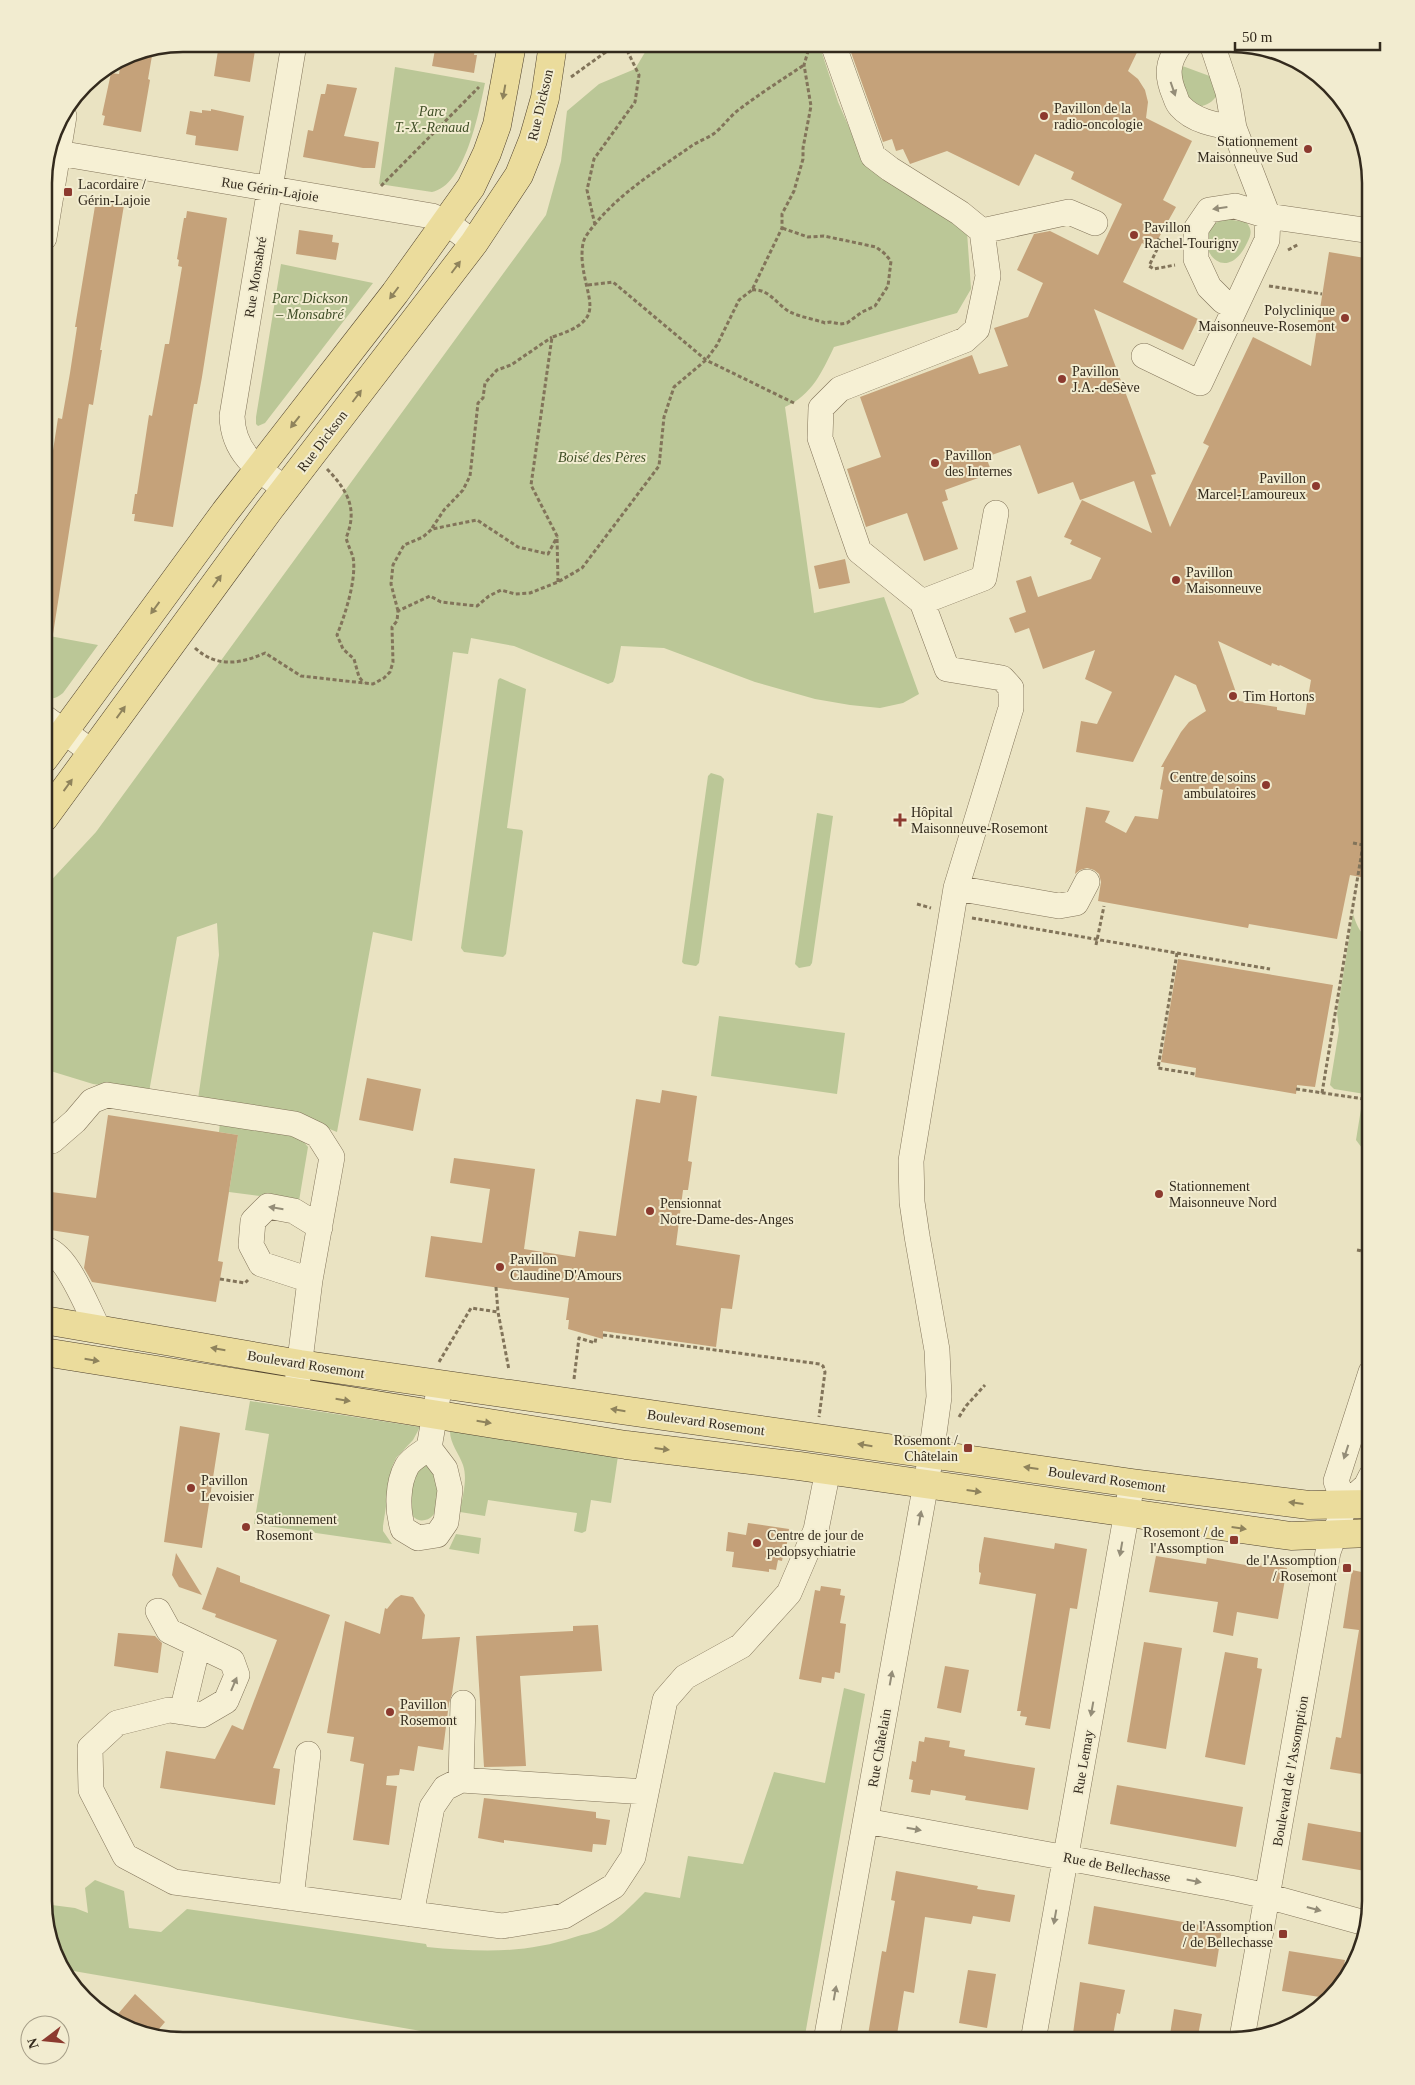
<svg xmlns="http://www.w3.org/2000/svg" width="1415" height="2085" font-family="Georgia,serif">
  <rect width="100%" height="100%" fill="#eae3c2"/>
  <path fill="#bbc797" d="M650 44H819L838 102 862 157 967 232 971 289 957 313 834 347C822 372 812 395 785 407L814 613 884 597 919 694 903 703 880 708 850 705 815 699 755 682 664 648 621 646 615 677 613 682 608 684 514 646 471 638 468 654 453 652 412 941 373 932 337 1132 297 1116 198 1099 219 955 217 923 177 937 149 1092 93 1084 44 1069V888L96 832 546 215 561 161 567 111 599 84 635 69Z
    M1177 64 1215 78 1217 95C1210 107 1193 112 1185 96 1181 87 1180 74 1177 64Z
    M395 67 485 83C479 112 465 186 432 192L379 184Z
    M1225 219 1246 222C1253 230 1251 235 1247 243 1226 287 1194 248 1211 226 1214 223 1220 221 1225 219Z
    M281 264 373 283 265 423 258 426 256 424V417Z
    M44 635 98 645 63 693C57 698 51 701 44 695Z
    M500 678 526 689 507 828 522 830 523 832 506 954 503 957 464 952 461 948 498 680Z
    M711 773 721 776 724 779 699 963 696 966 684 964 682 962 708 776Z
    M817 813 833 816 812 963 810 966 799 968 795 964Z
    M1353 914C1357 927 1361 934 1371 942V1095L1334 1089 1330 1085 1339 1030 1337 1013Z
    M719 1016 845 1033 837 1094 711 1076Z
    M1367 1104 1371 1105V1150L1362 1148 1356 1140 1361 1109Z
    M220 1123 294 1136 303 1141 308 1147 299 1201 229 1192 238 1135 219 1132Z
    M250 1401 420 1427 413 1440 396 1458 392 1467 383 1526V1531L392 1544 254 1524 269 1434 245 1430Z
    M450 1431 618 1456 611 1503 591 1500 586 1531 582 1533 574 1531 577 1513 488 1500 485 1516 460 1512C462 1497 468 1480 463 1465 459 1453 450 1444 450 1431Z
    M426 1462 441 1474C439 1487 442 1517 425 1520 418 1522 413 1517 409 1512L413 1474Z
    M456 1534 481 1538 479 1554 449 1549Z
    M844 1688 865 1694 804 2041H479L62 1969 44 1904 75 1908 88 1913 85 1888 95 1880 124 1891 129 1928 161 1932 187 1909 426 1944 427 1947C480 1952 524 1954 575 1937 584 1934 593 1933 601 1929 618 1920 631 1906 645 1892L680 1898 688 1856 743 1864 774 1772 825 1783Z"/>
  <path fill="#c5a27a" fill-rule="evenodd" d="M219 44H256L250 82 214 76Z
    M436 44H476L474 55H477L474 73 432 66Z
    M848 44H1141L1128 71 1138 79 1145 90 1148 102 1146 118 1192 141 1163 200 1176 207 1152 250 1142 243 1123 282 1198 319 1183 350 1094 309 1156 474 1151 475 1170 527 1209 446 1203 443 1253 337 1311 366 1329 252 1371 259V879L1350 875 1337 939 1249 924 1248 928 1098 901 1101 882 1099 874 1094 870 1087 868 1080 870 1075 874 1086 807 1110 811 1105 822 1126 833 1135 816 1158 819 1163 790 1160 789 1164 767H1161L1181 732 1189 722 1206 711 1196 685 1175 675 1133 762 1076 752 1081 721 1097 724 1112 692 1085 679 1095 650 1043 669 1029 628 1015 633 1009 618 1026 612 1016 581 1031 576 1038 597 1091 579 1101 558 1070 544 1072 540 1064 537 1082 500 1152 533 1134 481 1080 500 1073 482 1038 494 1020 445 986 457 992 473 945 490 948 500 942 502 958 549 924 561 907 513 866 527 847 469 881 457 860 397 972 355 979 374 1008 366 994 328 1028 317 1043 283 1017 270 1034 234 1050 231 1098 255 1122 204 1071 179 1074 172 1035 154 1019 186 947 151 910 164 903 149 896 151 892 139 883 142ZM1218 641 1271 666 1272 663 1279 666 1280 665 1311 680 1305 715 1277 710V707L1239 701Z
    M153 50 148 79 150 80 141 132 103 125 105 116 102 115 111 73 119 74 121 61 130 54Z
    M327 84 357 88 344 136 379 142 375 168H363L303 157 308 130 313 131 321 94H325Z
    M211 109 244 116 238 151 195 145 196 136 186 134 190 111 202 113V110L211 111Z
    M96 200 124 205 100 350H102L93 405 89 404 53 634 44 633V509L58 418 62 419 70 373 77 327H75Z
    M187 211 227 218 202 377 197 404H194L173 527 134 521 135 514H132L135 494H137L149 415 152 416 165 344H169L182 267 178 266 179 260 177 259 184 218H186Z
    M299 230 333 235 332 242 339 243 336 260 296 254Z
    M845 559 850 583 819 589 814 566Z
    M1178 959 1333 985 1315 1087 1297 1085 1296 1094 1195 1077 1196 1068 1161 1062Z
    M367 1078 421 1089 413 1131 359 1120Z
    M662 1090 697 1096 688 1161 692 1162 688 1190H683L676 1245 740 1255 732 1309 721 1308 716 1347 603 1331V1339L568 1329 569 1320H566L569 1298 425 1277 431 1236 482 1243 490 1189 450 1183 454 1158 535 1169 524 1249 575 1257 579 1231 616 1236 636 1099 660 1103Z
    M108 1115 238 1135 218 1261 223 1262 216 1302 92 1282 84 1268 89 1236 44 1229V1191L96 1198Z
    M180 1426 220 1433 202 1548 164 1542Z
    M748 1523 789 1529 785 1557 783 1556 782 1561 778 1560 776 1570 769 1569V1572L732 1567 734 1552 726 1551 728 1532 746 1535Z
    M984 1537 1054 1549 1055 1543 1087 1549 1077 1609 1070 1608 1050 1729 1025 1725 1027 1717 1020 1716 1021 1711H1017L1036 1594 979 1584 981 1573 979 1572V1565Z
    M176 1553 202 1595 179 1587 172 1575Z
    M1156 1556 1206 1564 1207 1558 1251 1566 1252 1562 1287 1568 1278 1619 1237 1612 1233 1636 1213 1632 1218 1602 1149 1592Z
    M217 1567 240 1576V1582L330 1615 273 1768 280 1769 275 1805 160 1788 166 1751 215 1759 232 1725 243 1730 277 1640 215 1617 216 1614 202 1609Z
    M1352 1570 1371 1574V1758L1368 1775 1330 1769 1336 1737 1341 1738 1359 1630 1343 1628Z
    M821 1586 841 1589 840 1595 845 1596 840 1623 846 1624 840 1673 835 1672 834 1679 822 1677 821 1683 799 1679 815 1590 820 1591Z
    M401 1595 413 1597 425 1615 422 1639 460 1637 452 1694 449 1703 443 1750 418 1746 414 1771 400 1769 399 1775 387 1776 386 1785 397 1786 389 1845 353 1840 364 1764 350 1761 354 1737 327 1733 345 1621 380 1634 385 1608 387 1609 395 1599Z
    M598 1625 602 1671 520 1676 526 1766 484 1767 476 1636 573 1631V1626Z
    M118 1633 155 1636 162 1643 158 1673 114 1666Z
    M1144 1642 1182 1648 1166 1749 1127 1742Z
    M1225 1652 1258 1658 1257 1668 1262 1669 1245 1765 1205 1757Z
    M945 1666 969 1670 961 1713 937 1708Z
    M925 1737 950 1741 949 1747 965 1750 964 1756 1035 1768 1028 1810 965 1800 966 1796 931 1790 930 1795 911 1792 913 1780 909 1779 912 1761 916 1762 919 1741 924 1742Z
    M1117 1785 1243 1807 1236 1847 1110 1824Z
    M484 1798 596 1812V1818L610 1820 606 1845 593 1844 592 1852 504 1840V1843L478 1838Z
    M1308 1823 1371 1834V1872L1302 1860Z
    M896 1871 978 1886 977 1889 1015 1895 1010 1922 973 1916 971 1924 925 1917 914 1993 904 1991 896 2041H867L882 1951 886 1952 895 1901 891 1900Z
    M1094 1906 1222 1929 1216 1967 1088 1944Z
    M1289 1951 1345 1960 1341 1983 1326 1998 1282 1991Z
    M968 1970 996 1974 987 2028 959 2023Z
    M1080 1982 1125 1990 1120 2014 1117 2013 1112 2041H1072Z
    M135 1994 165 2022 154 2035 112 2021Z
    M1174 2009 1202 2014 1197 2041H1169Z"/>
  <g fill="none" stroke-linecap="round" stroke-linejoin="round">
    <g stroke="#82745a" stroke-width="26">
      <path id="minor" d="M1180 44C1167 63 1166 75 1175 96 1176 99 1178 104 1180 106 1193 121 1216 125 1234 128
        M58 153 432 216 446 222 474 243
        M982 231 1069 212 1095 223
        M44 238 64 116
        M1235 307 1223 301 1209 287 1196 259V229L1209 210 1235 206 1268 216 1371 231
        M1144 356 1200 383 1267 240 1268 216 1234 128 1228 92 1212 44
        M286 489C257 469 233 453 232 416L294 44
        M922 602 984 578 996 513
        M44 717 92 752
        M956 888 1059 906 1076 903 1087 882
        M44 1140 52 1141 75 1121 92 1101 107 1095 295 1124 318 1135 332 1157 310 1280 297 1384
        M44 1249C67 1252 87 1308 98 1328
        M310 1280 261 1264 251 1245 253 1221 268 1206 294 1211 320 1227
        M429 1448 445 1469 450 1490 446 1522 437 1535 418 1538 403 1529C397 1510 397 1484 407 1466 411 1459 422 1453 429 1448L440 1384
        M1345 1505 1336 1481 1371 1372
        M158 1611 169 1631 232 1661 237 1675 226 1701 202 1715 169 1710 117 1723 90 1748 91 1790 125 1856 174 1882 502 1926 564 1916 614 1886 633 1857 665 1700 685 1677 741 1646 789 1593 816 1530 828 1470
        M182 1712 198 1645
        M461 1780 463 1703
        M866 1821 1230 1888 1267 1896 1365 1923
        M291 1898 308 1754
        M411 1914 432 1807 445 1788 461 1780 646 1792
        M1242 2038 1328 1552 1345 1505 1366 1486 1371 1476
        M826 2041 931 1455 939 1397 937 1350 917 1236 912 1202 911 1161 956 888 1011 708V688L1002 678 947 669 922 602 859 551 820 438 821 408 840 389 965 340 977 329 988 276 982 231 960 213 890 169 873 156 833 44
        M1033 2041 1132 1483"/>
    </g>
    <g stroke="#50422e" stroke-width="29">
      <path id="major" d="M44 759 225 512 395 293 471 187 487 153 497 125 512 44
        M44 818 269 510 474 243 519 175 533 140 545 98 553 44
        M44 1320 300 1364 1132 1483 1309 1505 1371 1504
        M44 1352 626 1445 799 1466 1291 1536 1371 1533"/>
    </g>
    <path stroke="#82745a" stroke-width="3" stroke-dasharray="4 2.5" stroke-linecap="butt" d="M571 77 617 44
      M381 186 479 87
      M595 225 587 190 594 159 635 102 639 75 624 44
      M1157 239 1161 241 1149 266 1154 269 1175 265
      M1288 250 1299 244
      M588 285 613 282 706 360 794 403
      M1269 286 1322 294
      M752 290C769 288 777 305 790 312 800 317 814 319 825 323L830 322 840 324 847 323 862 312 875 306 888 286 891 261 884 253 876 247 824 236 808 237 782 228
      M327 469C348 491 358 509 346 538 348 545 351 551 353 557 357 579 345 615 337 635L343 649 354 659 359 677 364 683
      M432 528 444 510 463 490 470 476 478 403 483 398 485 383 497 370 511 365 552 337
      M558 582 557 536 531 485 552 337C610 319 585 302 582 258 582 251 582 242 586 236 613 197 653 173 690 147 698 141 709 138 716 132 725 124 731 115 741 108 761 93 783 79 804 65
      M398 611 391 584 393 565 404 545 423 537 432 529 477 520 518 547 548 554 557 537
      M195 648C217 668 240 664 265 653L301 676 373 684 384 678 390 672 393 662 392 627 397 621 398 611 430 596 441 602 477 606 489 596 501 590 515 594 530 593 558 582 582 568 659 466 664 417 674 387 706 360 717 345 739 300 752 290 782 228V214L794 191 803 159V148L811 106 804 65 809 48 805 44
      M1353 843 1363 845 1371 838
      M917 904 931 908
      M972 918 1270 969
      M1096 945 1104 906
      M1177 953 1158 1068 1195 1074
      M1296 1089 1371 1100
      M1322 1093 1363 845
      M1357 1250 1371 1253
      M220 1279 245 1283 248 1280
      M496 1287 498 1312
      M603 1335 820 1364 823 1366 825 1372 819 1417
      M439 1362 471 1308 498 1312 509 1370
      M574 1379 579 1338 595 1343 596 1337
      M959 1417 966 1406 985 1385"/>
    <use href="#minor" stroke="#f6f0d4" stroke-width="25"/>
    <use href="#major" stroke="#ebdc9c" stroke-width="28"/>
  </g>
  <defs><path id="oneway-solid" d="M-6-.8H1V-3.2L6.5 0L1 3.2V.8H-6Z" transform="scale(1.25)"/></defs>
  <g fill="#948d78">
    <use href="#oneway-solid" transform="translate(1173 89) rotate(71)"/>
    <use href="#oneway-solid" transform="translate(1220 208) rotate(172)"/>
    <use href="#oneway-solid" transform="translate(276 1208) rotate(-171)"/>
    <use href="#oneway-solid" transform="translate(1346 1452) rotate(108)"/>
    <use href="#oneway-solid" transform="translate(920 1518) rotate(-80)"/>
    <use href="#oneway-solid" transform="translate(1121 1549) rotate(100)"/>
    <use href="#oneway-solid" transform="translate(891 1678) rotate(-80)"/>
    <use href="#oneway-solid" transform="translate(234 1684) rotate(-67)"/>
    <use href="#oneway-solid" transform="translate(1092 1709) rotate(100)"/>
    <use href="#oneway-solid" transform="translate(914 1829) rotate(10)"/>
    <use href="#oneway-solid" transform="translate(1194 1881) rotate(11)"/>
    <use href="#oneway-solid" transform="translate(1314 1909) rotate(15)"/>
    <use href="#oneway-solid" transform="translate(1055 1917) rotate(100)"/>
    <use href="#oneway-solid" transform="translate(835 1993) rotate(-80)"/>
  </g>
  <g fill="#8f835c">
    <use href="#oneway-solid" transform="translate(504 92) rotate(100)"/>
    <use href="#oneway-solid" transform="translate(456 267) rotate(-53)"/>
    <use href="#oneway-solid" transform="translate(394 293) rotate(127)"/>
    <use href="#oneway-solid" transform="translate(357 396) rotate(-53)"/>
    <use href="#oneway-solid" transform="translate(295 422) rotate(128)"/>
    <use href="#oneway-solid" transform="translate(217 581) rotate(-54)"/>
    <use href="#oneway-solid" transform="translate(155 608) rotate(126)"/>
    <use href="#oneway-solid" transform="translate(121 712) rotate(-54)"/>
    <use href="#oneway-solid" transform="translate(68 785) rotate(-54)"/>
    <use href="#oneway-solid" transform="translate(218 1349) rotate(-170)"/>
    <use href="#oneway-solid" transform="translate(92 1360) rotate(9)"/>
    <use href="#oneway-solid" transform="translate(343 1400) rotate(9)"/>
    <use href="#oneway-solid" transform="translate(618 1410) rotate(-171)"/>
    <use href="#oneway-solid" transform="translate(484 1422) rotate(9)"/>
    <use href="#oneway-solid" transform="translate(865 1445) rotate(-171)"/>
    <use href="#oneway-solid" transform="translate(662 1449) rotate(7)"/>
    <use href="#oneway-solid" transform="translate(1031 1468) rotate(-172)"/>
    <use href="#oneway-solid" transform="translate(974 1491) rotate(8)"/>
    <use href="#oneway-solid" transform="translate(1296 1503) rotate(-173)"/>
    <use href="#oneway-solid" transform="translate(1239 1528) rotate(8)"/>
  </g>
  <g fill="#8c3a2f" stroke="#f2ecd0" stroke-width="2">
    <circle cx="1044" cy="116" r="5"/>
    <circle cx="1308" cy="149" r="5"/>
    <rect x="63" y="187" width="10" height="10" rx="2.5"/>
    <circle cx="1134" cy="235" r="5"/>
    <circle cx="1345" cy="318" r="5"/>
    <circle cx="1062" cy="379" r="5"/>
    <circle cx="935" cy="463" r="5"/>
    <circle cx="1316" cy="486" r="5"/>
    <circle cx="1176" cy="580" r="5"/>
    <circle cx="1233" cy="696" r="5"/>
    <circle cx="1266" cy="785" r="5"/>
    <path d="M897.5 812.5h5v5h5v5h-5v5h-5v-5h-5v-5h5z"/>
    <circle cx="1159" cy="1194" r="5"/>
    <circle cx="650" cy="1211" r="5"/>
    <circle cx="500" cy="1267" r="5"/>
    <rect x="963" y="1443" width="10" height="10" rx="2.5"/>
    <circle cx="191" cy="1488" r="5"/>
    <circle cx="246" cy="1527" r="5"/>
    <rect x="1229" y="1535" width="10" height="10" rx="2.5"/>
    <circle cx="757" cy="1543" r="5"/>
    <rect x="1342" y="1563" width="10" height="10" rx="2.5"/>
    <circle cx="390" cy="1712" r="5"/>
    <rect x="1278" y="1929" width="10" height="10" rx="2.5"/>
  </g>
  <g text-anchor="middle" stroke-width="4" stroke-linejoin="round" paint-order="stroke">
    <g font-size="14" fill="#332a1d" stroke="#f2ecd0">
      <text transform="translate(540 105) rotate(-77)" y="5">Rue Dickson</text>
      <text transform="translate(270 189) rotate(9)" y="5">Rue Gérin-Lajoie</text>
      <text transform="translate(255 277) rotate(-81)" y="5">Rue Monsabré</text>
      <text transform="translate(322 441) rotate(-53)" y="5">Rue Dickson</text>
      <text transform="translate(306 1364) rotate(9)" y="5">Boulevard Rosemont</text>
      <text transform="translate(706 1422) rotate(8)" y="5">Boulevard Rosemont</text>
      <text transform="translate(1107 1479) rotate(8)" y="5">Boulevard Rosemont</text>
      <text transform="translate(879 1748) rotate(-80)" y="5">Rue Châtelain</text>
      <text transform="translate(1083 1762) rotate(-80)" y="5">Rue Lemay</text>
      <text transform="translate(1290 1771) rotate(-80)" y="5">Boulevard de l'Assomption</text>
      <text transform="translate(1117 1867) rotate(11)" y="5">Rue de Bellechasse</text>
    </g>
    <g font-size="14" fill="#332a1d" stroke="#f2ecd0" text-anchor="start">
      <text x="1054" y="113">Pavillon de la<tspan x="1054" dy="16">radio-oncologie</tspan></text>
      <text x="1298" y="146" text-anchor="end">Stationnement<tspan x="1298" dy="16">Maisonneuve Sud</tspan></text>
      <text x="78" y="189">Lacordaire /<tspan x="78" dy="16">Gérin-Lajoie</tspan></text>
      <text x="1144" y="232">Pavillon<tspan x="1144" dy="16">Rachel-Tourigny</tspan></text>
      <text x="1335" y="315" text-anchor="end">Polyclinique<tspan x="1335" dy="16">Maisonneuve-Rosemont</tspan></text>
      <text x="1072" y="376">Pavillon<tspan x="1072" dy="16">J.A.-deSève</tspan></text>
      <text x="945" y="460">Pavillon<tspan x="945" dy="16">des Internes</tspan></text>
      <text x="1306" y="483" text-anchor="end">Pavillon<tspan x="1306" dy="16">Marcel-Lamoureux</tspan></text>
      <text x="1186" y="577">Pavillon<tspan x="1186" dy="16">Maisonneuve</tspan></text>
      <text x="1243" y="701">Tim Hortons</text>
      <text x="1256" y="782" text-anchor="end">Centre de soins<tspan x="1256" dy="16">ambulatoires</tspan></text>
      <text x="911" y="817">Hôpital<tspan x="911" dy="16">Maisonneuve-Rosemont</tspan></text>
      <text x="1169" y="1191">Stationnement<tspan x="1169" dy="16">Maisonneuve Nord</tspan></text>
      <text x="660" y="1208">Pensionnat<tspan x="660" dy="16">Notre-Dame-des-Anges</tspan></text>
      <text x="510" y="1264">Pavillon<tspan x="510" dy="16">Claudine D'Amours</tspan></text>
      <text x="958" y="1445" text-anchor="end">Rosemont /<tspan x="958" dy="16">Châtelain</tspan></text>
      <text x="201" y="1485">Pavillon<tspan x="201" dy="16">Levoisier</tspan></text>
      <text x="256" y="1524">Stationnement<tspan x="256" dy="16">Rosemont</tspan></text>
      <text x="1224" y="1537" text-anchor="end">Rosemont / de<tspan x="1224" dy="16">l'Assomption</tspan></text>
      <text x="767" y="1540">Centre de jour de<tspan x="767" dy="16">pedopsychiatrie</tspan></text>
      <text x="1337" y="1565" text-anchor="end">de l'Assomption<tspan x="1337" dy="16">/ Rosemont</tspan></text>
      <text x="400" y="1709">Pavillon<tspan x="400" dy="16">Rosemont</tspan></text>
      <text x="1273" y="1931" text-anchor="end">de l'Assomption<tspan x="1273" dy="16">/ de Bellechasse</tspan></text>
    </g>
    <g font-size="14" font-style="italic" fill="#3f4e26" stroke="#f2ecd0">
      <text x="432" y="116">Parc<tspan x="432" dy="16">T.-X.-Renaud</tspan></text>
      <text x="310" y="303">Parc Dickson<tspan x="310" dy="16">– Monsabré</tspan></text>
      <text x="602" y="462">Boisé des Pères</text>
    </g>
  </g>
  <path d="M0 0H1415V2085H0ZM183 52H1231A131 131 0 0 1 1362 183V1901A131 131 0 0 1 1231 2032H183A131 131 0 0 1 52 1901V183A131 131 0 0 1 183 52Z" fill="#f2ecd0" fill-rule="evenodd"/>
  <path fill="none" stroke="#332a1d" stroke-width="2.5" d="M183 52H1231A131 131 0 0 1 1362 183V1901A131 131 0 0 1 1231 2032H183A131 131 0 0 1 52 1901V183A131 131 0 0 1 183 52Z"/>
  <g transform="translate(45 2040) rotate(254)"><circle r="24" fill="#f2ecd0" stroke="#a69e88"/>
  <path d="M0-4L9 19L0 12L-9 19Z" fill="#8c3a2f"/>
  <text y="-8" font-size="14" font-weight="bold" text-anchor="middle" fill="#332a1d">N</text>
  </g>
  <path d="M1235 42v8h145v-8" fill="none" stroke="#332a1d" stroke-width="2.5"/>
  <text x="1242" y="42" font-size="15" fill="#332a1d" stroke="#f2ecd0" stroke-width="4" paint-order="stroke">50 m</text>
</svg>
